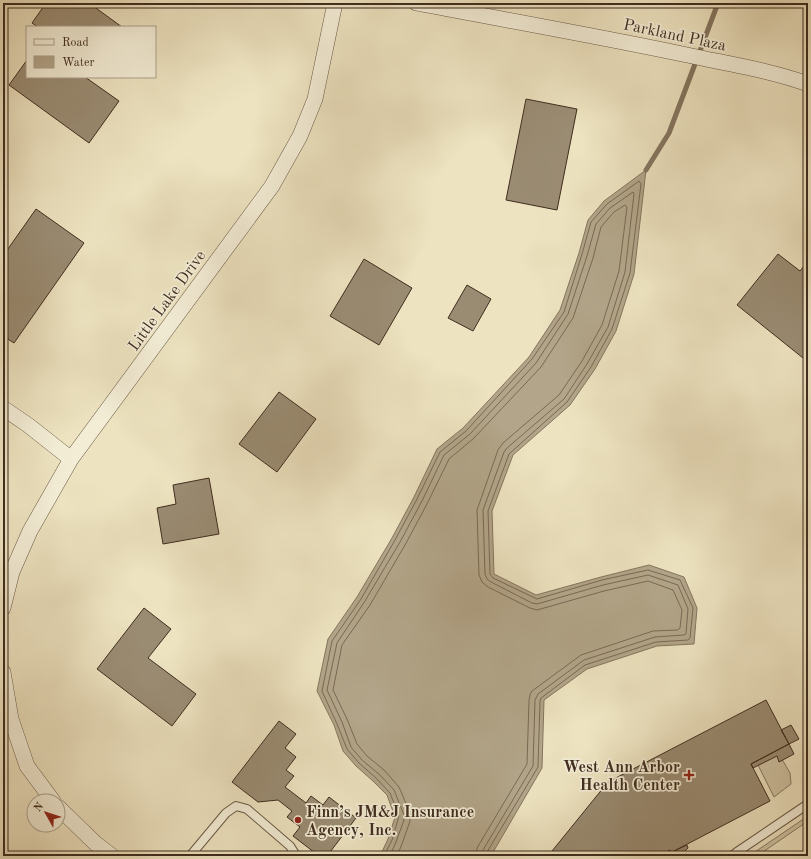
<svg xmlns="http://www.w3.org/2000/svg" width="811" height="859" font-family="'Old Standard TT',serif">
  <rect width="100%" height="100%" fill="#ede3c0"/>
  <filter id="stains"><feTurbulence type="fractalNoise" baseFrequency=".005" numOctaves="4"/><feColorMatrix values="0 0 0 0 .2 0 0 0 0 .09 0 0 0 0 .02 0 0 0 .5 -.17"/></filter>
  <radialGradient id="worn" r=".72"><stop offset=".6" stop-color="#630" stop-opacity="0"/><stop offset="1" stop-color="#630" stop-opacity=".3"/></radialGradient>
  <path fill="#d0c4a5" stroke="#887862" d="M779 754 790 773 791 784 774 797 758 765Z
    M808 816V821L757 856H749Z"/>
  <path fill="#b2a589" stroke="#84755f" d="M646 170 634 274 616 331 595 369 570 405 513 455 492 511 494 574 536 595 601 577 649 565 684 577 697 608 694 644 657 646 587 669 544 700 542 768 492 854 488 856H380L388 839 395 817 387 795 373 781 356 766 343 751 334 725 317 691 328 639 357 597 392 538 414 497 437 449 463 428 529 357 560 310 579 253 588 220 604 201Z"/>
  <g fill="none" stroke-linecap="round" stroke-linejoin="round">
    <path stroke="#796954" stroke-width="1" d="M384 856 392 840 399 816 390 793 376 778 359 763 347 749 337 724 322 691 332 641 361 599 395 540 417 499 440 452 466 431 532 359 564 312 582 254 591 222 607 204 639 181 641 184 630 273 612 329 591 367 567 402 509 454 488 511 490 574 493 578 537 599 602 580 648 570 680 580 693 608 690 638 688 640 656 642 585 665 541 698 540 701 538 767 487 852V856
      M390 856 396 842 404 820V815L394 790 380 775 362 760 351 747 342 722 327 690 337 643 365 601 400 542 422 501 444 455 470 434 536 363 568 314 587 256 596 224 610 208 633 192 634 194 625 272 608 327 587 364 564 399 507 448 504 452 483 510 485 574 487 579 491 582 532 603 537 604 603 585 648 575 678 585 688 609 686 634 684 635 655 637 584 660 538 694 535 700 533 766 483 850 482 856
      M397 856 402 844 410 821V813L399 787 384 770 367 756 357 744 347 719 333 690 342 645 370 605 405 545 427 504 449 459 474 438 541 367 573 318 593 258 601 227 614 212 625 205 627 207 619 271 602 325 582 361 559 395 503 443 498 450 477 510 479 575 482 582 488 587 530 608 537 610 604 591 648 581 673 590 682 610 680 628 678 630 653 631 581 655 532 691 530 695 529 700 527 764 477 848 476 856"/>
    <path stroke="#84755f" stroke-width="5" d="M646 170 669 133 718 3"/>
  </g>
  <path fill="#9a8c73" stroke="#402d1f" d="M46 3H89L122 27H38L32 23Z
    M27 60V77H85L119 101 89 143 9 85Z
    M526 99 577 109 557 210 506 200Z
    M36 209 84 243 14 343 3 336V256Z
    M778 254 800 271 808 261V362L737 305Z
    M364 259 412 288 379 345 330 316Z
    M467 285 491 299 473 331 448 318Z
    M279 392 316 419 277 472 239 444Z
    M209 478 219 534 163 544 157 508 176 504 173 485Z
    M144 608 171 629 148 658 196 694 172 726 97 669Z
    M766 700 789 744 751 764 770 801 672 852 669 850 664 856H548L608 782Z
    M279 721 296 734 285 748 296 757 286 770 294 776 285 787 306 803 311 796 323 805 329 797 356 818 327 856H319L293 836 300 827 287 817 292 811 278 800 258 802 232 782Z
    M791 725 799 739 789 744 781 730Z
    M789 744 794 754 779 762 777 756 753 768 751 764Z
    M687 845 688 848 684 852 689 856H664L669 850 672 852Z"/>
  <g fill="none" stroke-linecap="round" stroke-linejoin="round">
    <g stroke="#6b5a47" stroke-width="10">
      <path id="service" d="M190 856 226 813 236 806 247 809 290 846 295 854 294 856
        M700 856H703
        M732 856 737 852 808 804"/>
    </g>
    <g stroke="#6b5a47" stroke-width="16">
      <path id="minor" d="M416 3C506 20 597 36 687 55 728 64 769 70 808 84
        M3 408 28 425 71 459
        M3 608 12 572 30 531 71 459 272 186 300 136 315 99 335 3
        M3 672 11 719 27 766 53 801
        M58 807 95 843 112 856"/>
    </g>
    <use href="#service" stroke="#f3edd6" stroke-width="8"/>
    <use href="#minor" stroke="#f3edd6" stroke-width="15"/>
  </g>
  <g fill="#8f2418" stroke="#f3edd6" stroke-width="1.5">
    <path d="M687 769h4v4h4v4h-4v4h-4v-4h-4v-4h4z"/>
    <circle cx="298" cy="820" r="4"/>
  </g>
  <g text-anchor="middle" stroke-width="3.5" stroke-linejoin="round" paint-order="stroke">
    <g font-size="16" fill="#402d1f" stroke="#f3edd6">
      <text transform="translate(675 34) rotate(12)" y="6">Parkland Plaza</text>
      <text transform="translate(166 300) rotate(-54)" y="6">Little Lake Drive</text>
    </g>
    <g font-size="16" font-weight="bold" fill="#402d1f" stroke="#f3edd6" text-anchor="end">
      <text x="680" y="772">West Ann Arbor<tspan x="680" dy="18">Health Center</tspan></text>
      <text x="306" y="817" text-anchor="start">Finn’s JM&amp;J Insurance<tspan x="306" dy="18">Agency, Inc.</tspan></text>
    </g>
  </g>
  <rect width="811" height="859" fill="none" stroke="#ede3c0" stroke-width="16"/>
  <rect x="4" y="4" width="803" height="851" fill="none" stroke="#402d1f" stroke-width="2"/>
  <rect x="8" y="8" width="795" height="843" fill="none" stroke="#402d1f"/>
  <rect x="26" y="26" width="130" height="52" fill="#f3edd6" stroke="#aba08d"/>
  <rect x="34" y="39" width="20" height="6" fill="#f3edd6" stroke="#aba08d"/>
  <text x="62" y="46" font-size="12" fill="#402d1f">Road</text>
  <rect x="34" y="56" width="20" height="12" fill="#b2a589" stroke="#aba08d"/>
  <text x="62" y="66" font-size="12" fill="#402d1f">Water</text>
  <g transform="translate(46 813) rotate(309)"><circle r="19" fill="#f3edd6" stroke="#aba08d"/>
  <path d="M0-3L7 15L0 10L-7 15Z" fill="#8f2418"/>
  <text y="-6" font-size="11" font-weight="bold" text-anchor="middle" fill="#402d1f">N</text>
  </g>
  <rect width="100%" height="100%" filter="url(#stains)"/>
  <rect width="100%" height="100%" fill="url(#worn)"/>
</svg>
